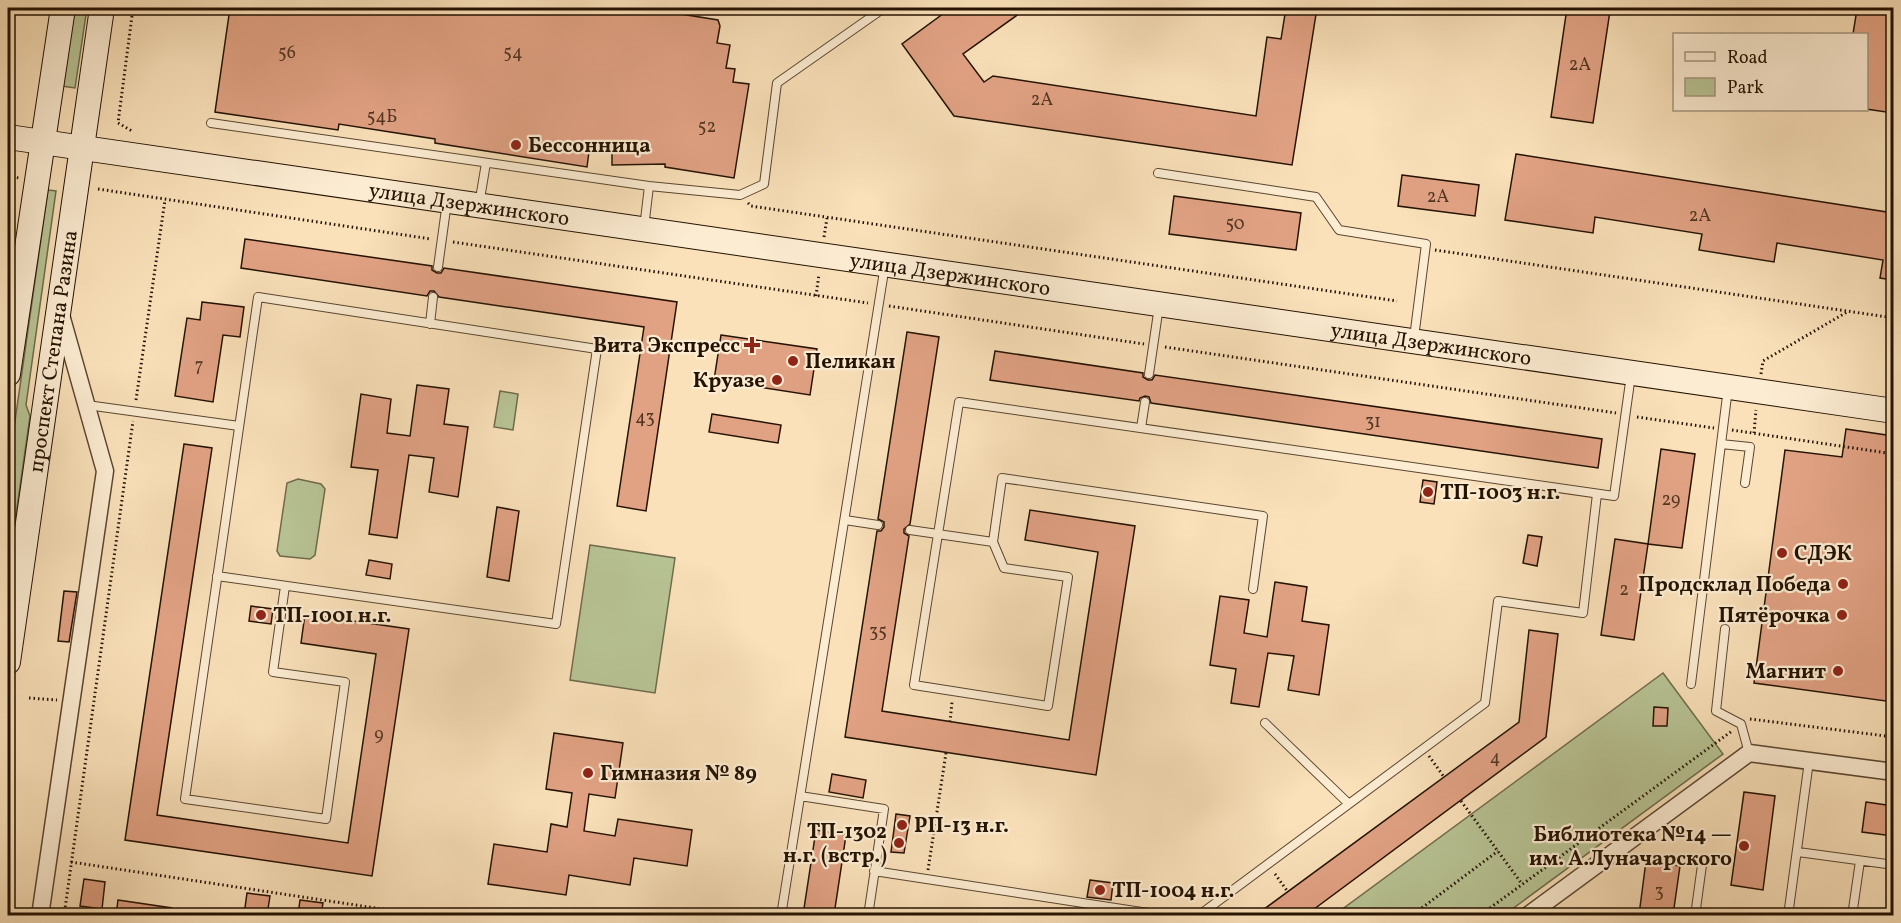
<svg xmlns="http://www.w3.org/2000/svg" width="1901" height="923" font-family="Vollkorn,serif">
  <rect width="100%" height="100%" fill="#fae1ba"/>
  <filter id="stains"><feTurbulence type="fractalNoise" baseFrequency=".00333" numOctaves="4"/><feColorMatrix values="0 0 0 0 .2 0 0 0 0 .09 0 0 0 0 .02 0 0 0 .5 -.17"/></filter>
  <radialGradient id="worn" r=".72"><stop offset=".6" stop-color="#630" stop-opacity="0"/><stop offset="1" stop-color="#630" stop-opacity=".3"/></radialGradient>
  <path fill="#b8c495" stroke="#6e6b4c" stroke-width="1.5" d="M73 8H87L75 88 62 86Z
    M48 190 56 191 26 405 30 416 8 571V470Z
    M500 391 518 394 513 430 494 427Z
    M298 479 321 484 325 489 315 555 310 559 280 556 277 551 287 483Z
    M590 545 675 558 655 693 570 680Z
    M1663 673 1723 754 1504 915 1333 916Z"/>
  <path fill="#e1a284" stroke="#241202" stroke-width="1.5" d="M230 8H681V14L718 20 720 26 717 43 730 45 726 68 735 69 733 82 749 84 734 178 665 167V164L612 165V147L590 144 587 167 435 143V139L339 124 338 130 215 112Z
    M951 8H1027L963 54 984 82 993 76 1256 116 1267 37 1281 39 1286 8H1317L1292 165 954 116 902 44Z
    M1567 8 1610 11 1593 123 1551 117Z
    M1864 8H1893V113L1866 109V34H1853L1857 9 1864 10Z
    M1516 154 1893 213V280L1880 278 1883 260 1777 243 1774 262 1699 250 1702 234 1595 217 1593 233 1505 220Z
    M1402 175 1479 185 1475 216 1398 206Z
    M1174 196 1301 213 1296 250 1169 234Z
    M245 239 432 266V270L437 273H441L444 268 677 302 646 511 617 506 644 327 439 297 434 291H430L427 296 241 268Z
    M202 302 244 307 240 337 223 335 213 402 175 396 187 318 200 320Z
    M907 332 939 337 910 524 904 529V533L909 536 882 711 1069 740 1098 552 1025 540 1030 510 1135 526 1096 775 845 737 877 531H881L884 527V522L878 519Z
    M721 335 817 349 810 395 714 380Z
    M995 351 1143 373V377L1148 380H1152L1155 375 1602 439 1598 468 1151 403 1149 397 1145 396 1140 398 1139 401 990 380Z
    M417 385 449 389 444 424 468 427 458 497 429 492 434 458 409 455 397 538 369 534 378 470 351 467 361 394 391 399 387 433 410 436Z
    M712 414 781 425 778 443 709 432Z
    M1846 429 1893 436 1888 485 1893 486V702L1754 683 1785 450 1842 457Z
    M184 444 212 448 157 815 348 843 376 654 301 643 305 614 409 629 372 876 125 840Z
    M1661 449 1695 454 1682 548 1648 544Z
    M1423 480 1437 482 1434 504 1420 502Z
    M497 507 519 511 509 581 487 577Z
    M1528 535 1542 537 1537 566 1523 563Z
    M1615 539 1648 544 1634 640 1601 635Z
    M369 560 392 564 390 579 366 575Z
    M1275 582 1307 587 1302 621 1329 625 1319 695 1288 690 1294 656 1268 653 1259 707 1231 703 1236 669 1210 665 1220 596 1249 600 1244 633 1267 637Z
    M64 591 77 592 69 642 58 641Z
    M251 606 273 609 271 624 249 621Z
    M1529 630 1558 634 1546 737 1306 915H1256L1519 722Z
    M1654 707 1668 708 1667 726H1653Z
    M554 733 623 743 615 798 589 794 584 831 615 836 618 819 692 830 687 866 634 858 630 885 569 875 566 895 488 884 494 844 547 852 551 824 567 827 572 793 546 789Z
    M832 774 866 780 863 798 829 792Z
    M1744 792 1775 796 1763 890 1731 885Z
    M1866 802 1893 806V836L1862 832Z
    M896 814 910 816 904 853 891 852Z
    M816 830 846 835 834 915H803Z
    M1646 861 1680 866 1673 915H1639Z
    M84 879 105 882 102 909 80 906Z
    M1090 880 1113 883 1111 900 1087 897Z
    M247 893 270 896 267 915H244Z
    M118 900 172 908V915H116Z
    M300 900 323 903 321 915H298Z"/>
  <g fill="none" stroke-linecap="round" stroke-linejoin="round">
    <g stroke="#5a4630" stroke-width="10">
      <path id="lane" d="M211 123 649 186 740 195 764 184 777 83 884 8
        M1158 173 1316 197 1339 230 1426 244 1414 338
        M479 205 486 163
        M644 228 649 186
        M438 267 447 202
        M430 324 433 297
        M1149 374 1159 306
        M87 405 239 426
        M1141 428 1145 402
        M1721 444 1750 447 1745 483
        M845 520 878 525
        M910 530 993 542
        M217 576 556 624 597 349 258 297 185 799 326 819 345 682 273 672 285 586
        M1253 589 1263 516 1002 478 993 542 1004 568 1068 577 1048 706 914 685 959 402 1614 496 1631 375
        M1725 629 1716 711 1741 724 1749 753
        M1691 684 1728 388
        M1265 723 1349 804
        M800 796 884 809 868 916
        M1798 852 1894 865
        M874 871 1168 916
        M1695 912 1728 916
        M781 916 885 265
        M1198 916 1485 703 1498 601 1583 613 1597 494
        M1695 916 1702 865
        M1788 916 1809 761
        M1852 916 1860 861"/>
    </g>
    <g stroke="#5a4630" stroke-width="19">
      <path id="street" d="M40 916 105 471 61 315
        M1527 916 1749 753 1894 772"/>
    </g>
    <g stroke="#241202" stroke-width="26">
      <g id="secondary">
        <path id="s1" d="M8 137 1894 411"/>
        <path d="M8 374 63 8"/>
        <path id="s2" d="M8 662 102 8"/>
      </g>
    </g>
    <path stroke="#241202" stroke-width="3" stroke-dasharray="1.5 3" stroke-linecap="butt" d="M132 16 118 123 132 131
      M8 176 19 178
      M98 189 431 239
      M748 203 751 206 1397 301
      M824 237 827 218
      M453 242 868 303
      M1435 250 1894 318
      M816 296 819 274
      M889 306 1144 344
      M1165 347 1616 413
      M1761 374 1763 361 1847 312
      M136 400 165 200
      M1637 417 1714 428
      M1732 430 1894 454
      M1754 433 1756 410
      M29 698 57 700
      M1750 719 1894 737
      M950 722 952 702
      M1429 756 1444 777
      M1461 801 1522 884
      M71 862 415 914V916
      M928 870 946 753
      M1275 874 1288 892
      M415 914 427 916
      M64 916 133 421
      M1411 916 1498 851
      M1479 916 1732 731"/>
    <use href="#lane" stroke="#fcecd2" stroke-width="8"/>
    <use href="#street" stroke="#fcecd2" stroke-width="16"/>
    <use href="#secondary" stroke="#fcecd2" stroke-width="24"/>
  </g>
  <g fill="#8f2418" stroke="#fcecd2" stroke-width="2">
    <circle cx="516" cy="145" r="6"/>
    <path d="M749 336h6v6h6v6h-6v6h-6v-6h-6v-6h6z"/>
    <circle cx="793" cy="361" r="6"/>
    <circle cx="777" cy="380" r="6"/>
    <circle cx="1428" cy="492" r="6"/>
    <circle cx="1782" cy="553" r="6"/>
    <circle cx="1843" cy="584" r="6"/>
    <circle cx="261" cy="615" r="6"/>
    <circle cx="1842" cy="615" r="6"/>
    <circle cx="1838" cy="671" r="6"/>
    <circle cx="588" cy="773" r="6"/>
    <circle cx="902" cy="825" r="6"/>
    <circle cx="899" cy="843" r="6"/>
    <circle cx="1744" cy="846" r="6"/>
    <circle cx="1100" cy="890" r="6"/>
  </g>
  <g text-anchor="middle" stroke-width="4.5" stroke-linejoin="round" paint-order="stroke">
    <g font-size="18" fill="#533622">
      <text x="287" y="58">56</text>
      <text x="513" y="58">54</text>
      <text x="1580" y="70">2А</text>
      <text x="1042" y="105">2А</text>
      <text x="382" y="122">54Б</text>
      <text x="707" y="132">52</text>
      <text x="1438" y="202">2А</text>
      <text x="1700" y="221">2А</text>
      <text x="1235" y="229">50</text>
      <text x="199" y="371">7</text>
      <text x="645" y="423">43</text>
      <text x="1373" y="427">31</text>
      <text x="1671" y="505">29</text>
      <text x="1624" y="595">2</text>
      <text x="878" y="637">35</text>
      <text x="379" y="740">9</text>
      <text x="1495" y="763">4</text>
      <text x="1659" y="897">3</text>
    </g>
    <g font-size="21" font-weight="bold" fill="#241202" stroke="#fcecd2" text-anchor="start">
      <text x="528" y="152">Бессонница</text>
      <text x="740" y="352" text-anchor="end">Вита Экспресс</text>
      <text x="805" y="368">Пеликан</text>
      <text x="765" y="387" text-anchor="end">Круазе</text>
      <text x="1440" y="499">ТП-1003 н.г.</text>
      <text x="1794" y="560">СДЭК</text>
      <text x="1831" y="591" text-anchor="end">Продсклад Победа</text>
      <text x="273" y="622">ТП-1001 н.г.</text>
      <text x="1830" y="622" text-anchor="end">Пятёрочка</text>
      <text x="1826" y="678" text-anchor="end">Магнит</text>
      <text x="600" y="780">Гимназия № 89</text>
      <text x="914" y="832">РП-13 н.г.</text>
      <text x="887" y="838" text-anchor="end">ТП-1302<tspan x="887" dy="24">н.г. (встр.)</tspan></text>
      <text x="1732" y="841" text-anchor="end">Библиотека №14 —<tspan x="1732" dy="24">им. А.Луначарского</tspan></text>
      <text x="1112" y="897">ТП-1004 н.г.</text>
    </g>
    <g font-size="21" fill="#241202" stroke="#fcecd2">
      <text dy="7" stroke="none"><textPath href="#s1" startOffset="466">улица Дзержинского</textPath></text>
      <text dy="7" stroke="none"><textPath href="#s1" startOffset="952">улица Дзержинского</textPath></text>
      <text dy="7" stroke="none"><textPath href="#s1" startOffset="1438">улица Дзержинского</textPath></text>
      <text dy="7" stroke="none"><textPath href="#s2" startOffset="314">проспект Степана Разина</textPath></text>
    </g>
  </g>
  <rect width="1901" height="923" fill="none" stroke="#fae1ba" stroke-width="30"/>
  <rect x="9" y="9" width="1883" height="905" fill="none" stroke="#241202" stroke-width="3"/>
  <rect x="15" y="15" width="1871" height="893" fill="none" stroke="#241202" stroke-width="1.5"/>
  <rect x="1673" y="33" width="195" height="78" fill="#fcecd2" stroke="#a6957f" stroke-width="1.5"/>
  <rect x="1685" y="52" width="30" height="9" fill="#fcecd2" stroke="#a6957f" stroke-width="1.5"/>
  <text x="1727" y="63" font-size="18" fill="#241202">Road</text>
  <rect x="1685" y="78" width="30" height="18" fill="#b8c495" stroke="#a6957f" stroke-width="1.5"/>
  <text x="1727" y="93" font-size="18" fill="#241202">Park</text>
  <rect width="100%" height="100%" filter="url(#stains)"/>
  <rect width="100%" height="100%" fill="url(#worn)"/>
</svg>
